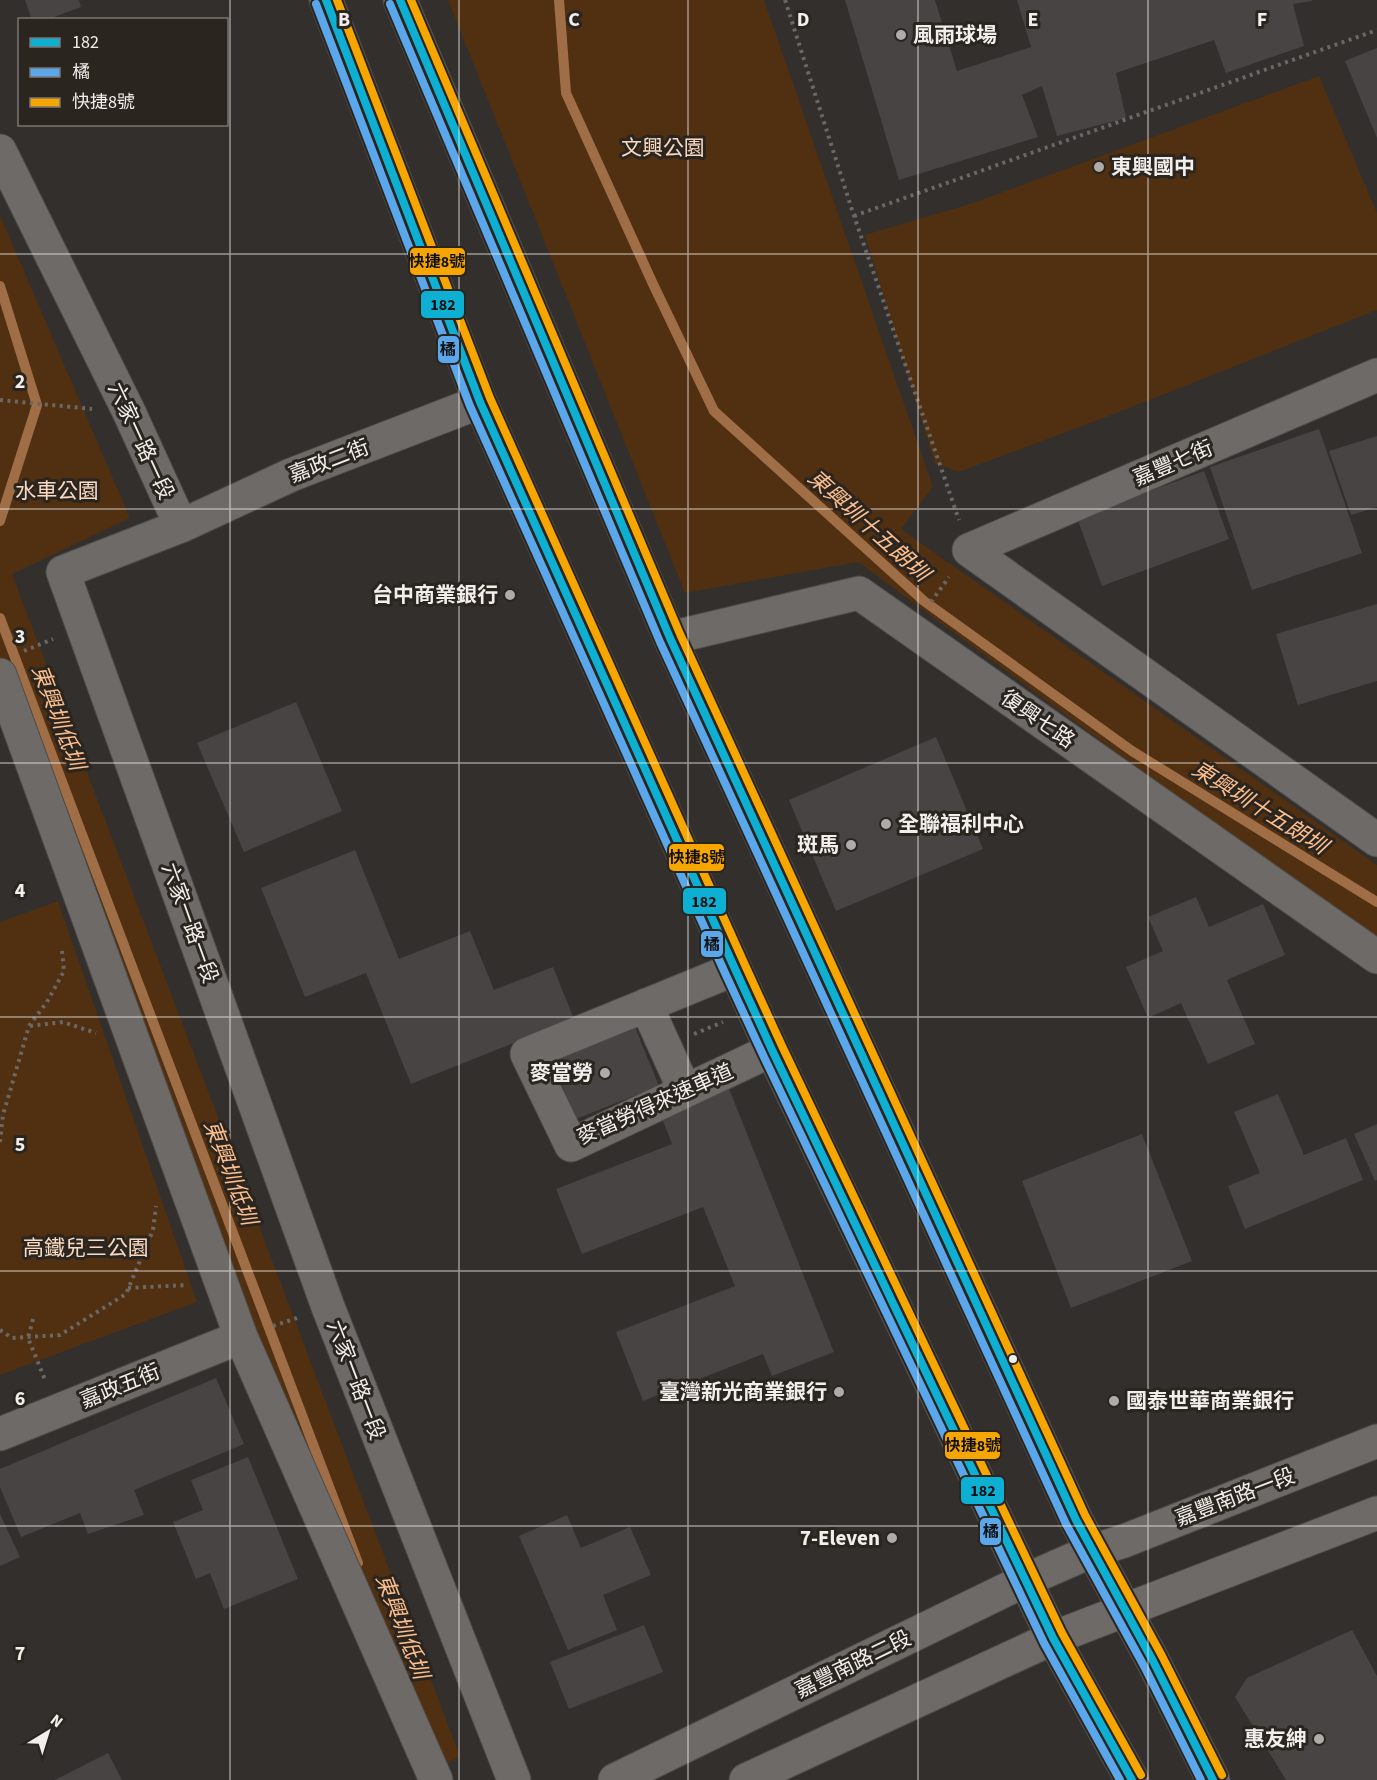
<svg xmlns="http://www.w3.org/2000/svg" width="1377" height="1780" font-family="'Source Sans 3','Noto Sans TC',sans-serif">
  <rect width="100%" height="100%" fill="#322f2d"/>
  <path fill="#503011" d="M448 0H764L933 487 901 529 1377 865V944L858 562 685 593Z
    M1319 76 1377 213V310L1101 419 959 472 935 463 865 235 973 203Z
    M0 215 130 518 12 574 460 1756 424 1777 0 663Z
    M58 901 197 1302 0 1375V922Z"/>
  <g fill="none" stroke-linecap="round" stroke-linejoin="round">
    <path stroke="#9f6e46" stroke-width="10" d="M559 0 566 93 653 284 714 411 924 601 1132 751 1377 902
      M0 286 37 405 0 521
      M0 618 358 1563"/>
  </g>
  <path fill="#474443" d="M25 0H79L81 7 46 20H32Z
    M845 0H935L957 71 1031 47 1017 0H1312V1L1293 4 1304 46 1226 73 1214 40 1116 73 1126 118 1057 136 1042 86 1022 95 1038 137 899 180Z
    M1377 48V138L1345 61Z
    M1319 429 1362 553 1252 590 1210 467Z
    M1377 436V507L1351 515 1329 451Z
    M1204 471 1229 539 1102 586 1077 518Z
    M1377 604V681L1298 705 1276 634Z
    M296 702 342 811 244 852 197 743Z
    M936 737 983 849 836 911 789 800Z
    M355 850 399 959 470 931 494 990 553 967 574 1019 411 1084 366 973 305 997 261 888Z
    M1196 897 1209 927 1263 904 1285 955 1227 980 1255 1044 1208 1064 1181 1003 1148 1018 1126 967 1163 951 1148 917Z
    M635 1027 659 1086 576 1119 552 1061Z
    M726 1081 834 1352 772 1376 763 1354 643 1401 616 1332 735 1286 703 1207 582 1254 556 1189 672 1144 658 1108Z
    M1278 1094 1304 1155 1346 1138 1363 1180 1245 1229 1228 1186 1260 1173 1234 1112Z
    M1377 1124V1180L1375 1181 1354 1134Z
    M1142 1134 1192 1261 1071 1308 1022 1181Z
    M216 1378 244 1444 134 1490 144 1515 88 1534 80 1513 21 1537 0 1487V1469Z
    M248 1457 298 1579 224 1609 210 1573 196 1579 173 1522 203 1510 191 1480Z
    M0 1514 20 1557 0 1566Z
    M567 1515 581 1548 630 1527 651 1575 603 1595 617 1630 568 1650 519 1536Z
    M644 1625 663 1672 569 1709 550 1662Z
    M1352 1630 1377 1676V1780H1286L1235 1697 1247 1678Z
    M108 1753 122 1780H55Z"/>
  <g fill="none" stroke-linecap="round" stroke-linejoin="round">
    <g stroke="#4d4b49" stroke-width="35">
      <path id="minor" d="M326 0 480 402 735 969 772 1050 1053 1638 1132 1780
        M400 0 670 638 1076 1520 1153 1661 1213 1780
        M0 151 129 412 181 526 63 572 328 1307 514 1780
        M181 526 291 475 480 402
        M969 550 1377 840
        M969 550 1377 375
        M670 638 859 593 1377 957
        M0 675 241 1337 436 1780
        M735 969 527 1054 571 1145 772 1050
        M646 1005 685 1091
        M0 1434 241 1337
        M615 1780 1026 1580 1092 1551 1124 1541 1377 1441
        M746 1780 1053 1638 1377 1513"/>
    </g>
    <path stroke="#6a6866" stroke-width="4" stroke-dasharray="3 4.5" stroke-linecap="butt" d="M785 0 854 216 959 520
      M854 216 1377 30
      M0 400 92 409
      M931 602 949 577
      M24 651 53 639
      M30 1026 63 1022 96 1033
      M694 1034 723 1022
      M0 1142 3 1115 29 1026 47 1002 64 971 62 951
      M128 1288 188 1285
      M33 1319 28 1338 46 1382
      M273 1326 297 1318
      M0 1330 12 1338 60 1335 126 1294 153 1230 156 1206"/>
    <use href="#minor" stroke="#6e6a68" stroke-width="33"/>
    <g stroke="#2b2520" stroke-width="12">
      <path id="bus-1" d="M326 0 480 402 735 969 772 1050 1053 1638 1132 1780
        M400 0 670 638 1076 1520 1153 1661 1213 1780"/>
    </g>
    <g stroke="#2b2520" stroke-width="12">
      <path id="bus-2" d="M316 4 470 406 725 973 763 1055 1044 1643 1120 1780
        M390 4 660 642 1066 1524 1144 1666 1201 1780"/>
    </g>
    <g stroke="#2b2520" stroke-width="12">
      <path id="bus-3" d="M337 0 490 398 745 965 782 1046 1062 1633 1141 1775
        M411 0 680 634 1085 1515 1162 1656 1222 1775"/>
    </g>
    <use href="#bus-1" stroke="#0dafd3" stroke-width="8"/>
    <use href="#bus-2" stroke="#5aa8eb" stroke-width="8"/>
    <use href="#bus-3" stroke="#f7a600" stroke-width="8"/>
  </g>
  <path fill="none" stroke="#f2eeeb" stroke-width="1.5" stroke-opacity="0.55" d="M230 0V1780M459 0V1780M688 0V1780M918 0V1780M1148 0V1780M0 254H1377M0 509H1377M0 763H1377M0 1017H1377M0 1271H1377M0 1526H1377"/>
  <g fill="#afaba8" stroke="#2b2520" stroke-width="2">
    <circle cx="901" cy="35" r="6"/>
    <circle cx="1099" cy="167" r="6"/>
    <circle cx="510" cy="595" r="6"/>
    <circle cx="886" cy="824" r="6"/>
    <circle cx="851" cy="845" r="6"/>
    <circle cx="605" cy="1073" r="6"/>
    <circle cx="839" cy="1392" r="6"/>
    <circle cx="1114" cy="1401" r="6"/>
    <circle cx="892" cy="1538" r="6"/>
    <circle cx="1319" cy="1739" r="6"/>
  </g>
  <circle fill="#f2eeeb" stroke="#2b2520" stroke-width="2" cx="1013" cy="1359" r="5"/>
  <g text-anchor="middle" stroke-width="6" stroke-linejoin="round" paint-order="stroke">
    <g font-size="21" font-weight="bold" fill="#f2eeeb" stroke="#2b2520" text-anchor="end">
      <text x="913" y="42" text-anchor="start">風雨球場</text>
      <text x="1111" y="174" text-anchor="start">東興國中</text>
      <text x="498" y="602">台中商業銀行</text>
      <text x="898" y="831" text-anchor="start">全聯福利中心</text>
      <text x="839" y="852">斑馬</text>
      <text x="593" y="1080">麥當勞</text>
      <text x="827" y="1399">臺灣新光商業銀行</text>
      <text x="1126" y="1408" text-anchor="start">國泰世華商業銀行</text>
      <text x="880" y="1545">7-Eleven</text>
      <text x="1307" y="1746">惠友紳</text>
    </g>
    <g font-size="21" fill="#f9d9c0" stroke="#2b2520">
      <text x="663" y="155">文興公園</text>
      <text x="57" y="498">水車公園</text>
      <text x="86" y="1255">高鐵兒三公園</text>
    </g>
    <g font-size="21" fill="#f2eeeb" stroke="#2b2520">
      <text transform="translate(141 441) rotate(65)" y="7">六家一路一段</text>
      <text transform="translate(329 461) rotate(-21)" y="7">嘉政二街</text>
      <text transform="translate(1173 463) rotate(-23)" y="7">嘉豐七街</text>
      <text transform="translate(1038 719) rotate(35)" y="7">復興七路</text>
      <text transform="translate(190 923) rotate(70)" y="7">六家一路一段</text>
      <text transform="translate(655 1104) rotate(-24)" y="7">麥當勞得來速車道</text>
      <text transform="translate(356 1380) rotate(69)" y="7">六家一路一段</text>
      <text transform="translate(120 1386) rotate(-22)" y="7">嘉政五街</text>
      <text transform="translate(1235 1497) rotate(-21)" y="7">嘉豐南路一段</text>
      <text transform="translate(853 1664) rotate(-26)" y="7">嘉豐南路二段</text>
    </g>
    <g font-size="22" font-style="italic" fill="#fdbe8d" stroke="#2b2520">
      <text transform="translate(869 525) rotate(42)" y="8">東興圳十五朗圳</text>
      <text transform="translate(59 717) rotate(69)" y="8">東興圳低圳</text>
      <text transform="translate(1260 807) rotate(32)" y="8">東興圳十五朗圳</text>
      <text transform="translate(231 1172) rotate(69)" y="8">東興圳低圳</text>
      <text transform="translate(403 1626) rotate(69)" y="8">東興圳低圳</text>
    </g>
  </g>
  <g font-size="20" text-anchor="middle" font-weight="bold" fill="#f2eeeb" stroke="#2b2520" stroke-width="6" stroke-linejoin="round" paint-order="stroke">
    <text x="344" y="26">B</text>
    <text x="574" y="26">C</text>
    <text x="803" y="26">D</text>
    <text x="1033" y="26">E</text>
    <text x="1262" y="26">F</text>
    <text x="20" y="388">2</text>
    <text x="20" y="643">3</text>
    <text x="20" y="897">4</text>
    <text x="20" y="1151">5</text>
    <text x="20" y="1405">6</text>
    <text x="20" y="1660">7</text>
  </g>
  <g stroke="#2b2520" stroke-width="2">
    <rect x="409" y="247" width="57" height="29" rx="6" fill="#f7a600"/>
    <rect x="420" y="290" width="45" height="29" rx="6" fill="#0dafd3"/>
    <rect x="437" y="335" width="23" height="29" rx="6" fill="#5aa8eb"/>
    <rect x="668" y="843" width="57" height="29" rx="6" fill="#f7a600"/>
    <rect x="682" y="887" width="45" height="28" rx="6" fill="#0dafd3"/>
    <rect x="700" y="930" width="24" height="28" rx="6" fill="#5aa8eb"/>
    <rect x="944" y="1431" width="57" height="29" rx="6" fill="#f7a600"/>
    <rect x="960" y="1476" width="45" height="29" rx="6" fill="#0dafd3"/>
    <rect x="979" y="1517" width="23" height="29" rx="6" fill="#5aa8eb"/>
  </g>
  <g font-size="16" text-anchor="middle" font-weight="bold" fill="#111">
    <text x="437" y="267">快捷8號</text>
    <text x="443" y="310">182</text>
    <text x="448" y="355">橘</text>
    <text x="697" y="863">快捷8號</text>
    <text x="704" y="907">182</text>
    <text x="712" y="950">橘</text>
    <text x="973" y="1451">快捷8號</text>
    <text x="983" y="1496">182</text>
    <text x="991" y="1537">橘</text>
  </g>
  <rect x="18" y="18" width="210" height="108" fill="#2b2520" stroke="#7b7571" stroke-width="1.5"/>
  <rect x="30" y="38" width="30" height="9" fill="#0dafd3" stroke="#7b7571" stroke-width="1.5"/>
  <text x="72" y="48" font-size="18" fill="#f2eeeb">182</text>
  <rect x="30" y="68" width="30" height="9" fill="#5aa8eb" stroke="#7b7571" stroke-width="1.5"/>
  <text x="72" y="78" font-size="18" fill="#f2eeeb">橘</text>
  <rect x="30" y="98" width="30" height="9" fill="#f7a600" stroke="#7b7571" stroke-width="1.5"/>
  <text x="72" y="108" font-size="18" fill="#f2eeeb">快捷8號</text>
  <g transform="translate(48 1732) rotate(38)" stroke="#2b2520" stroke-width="4.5" paint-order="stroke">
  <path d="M0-4.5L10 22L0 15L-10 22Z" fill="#f2eeeb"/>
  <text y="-9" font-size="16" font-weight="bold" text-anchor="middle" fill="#f2eeeb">N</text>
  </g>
</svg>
